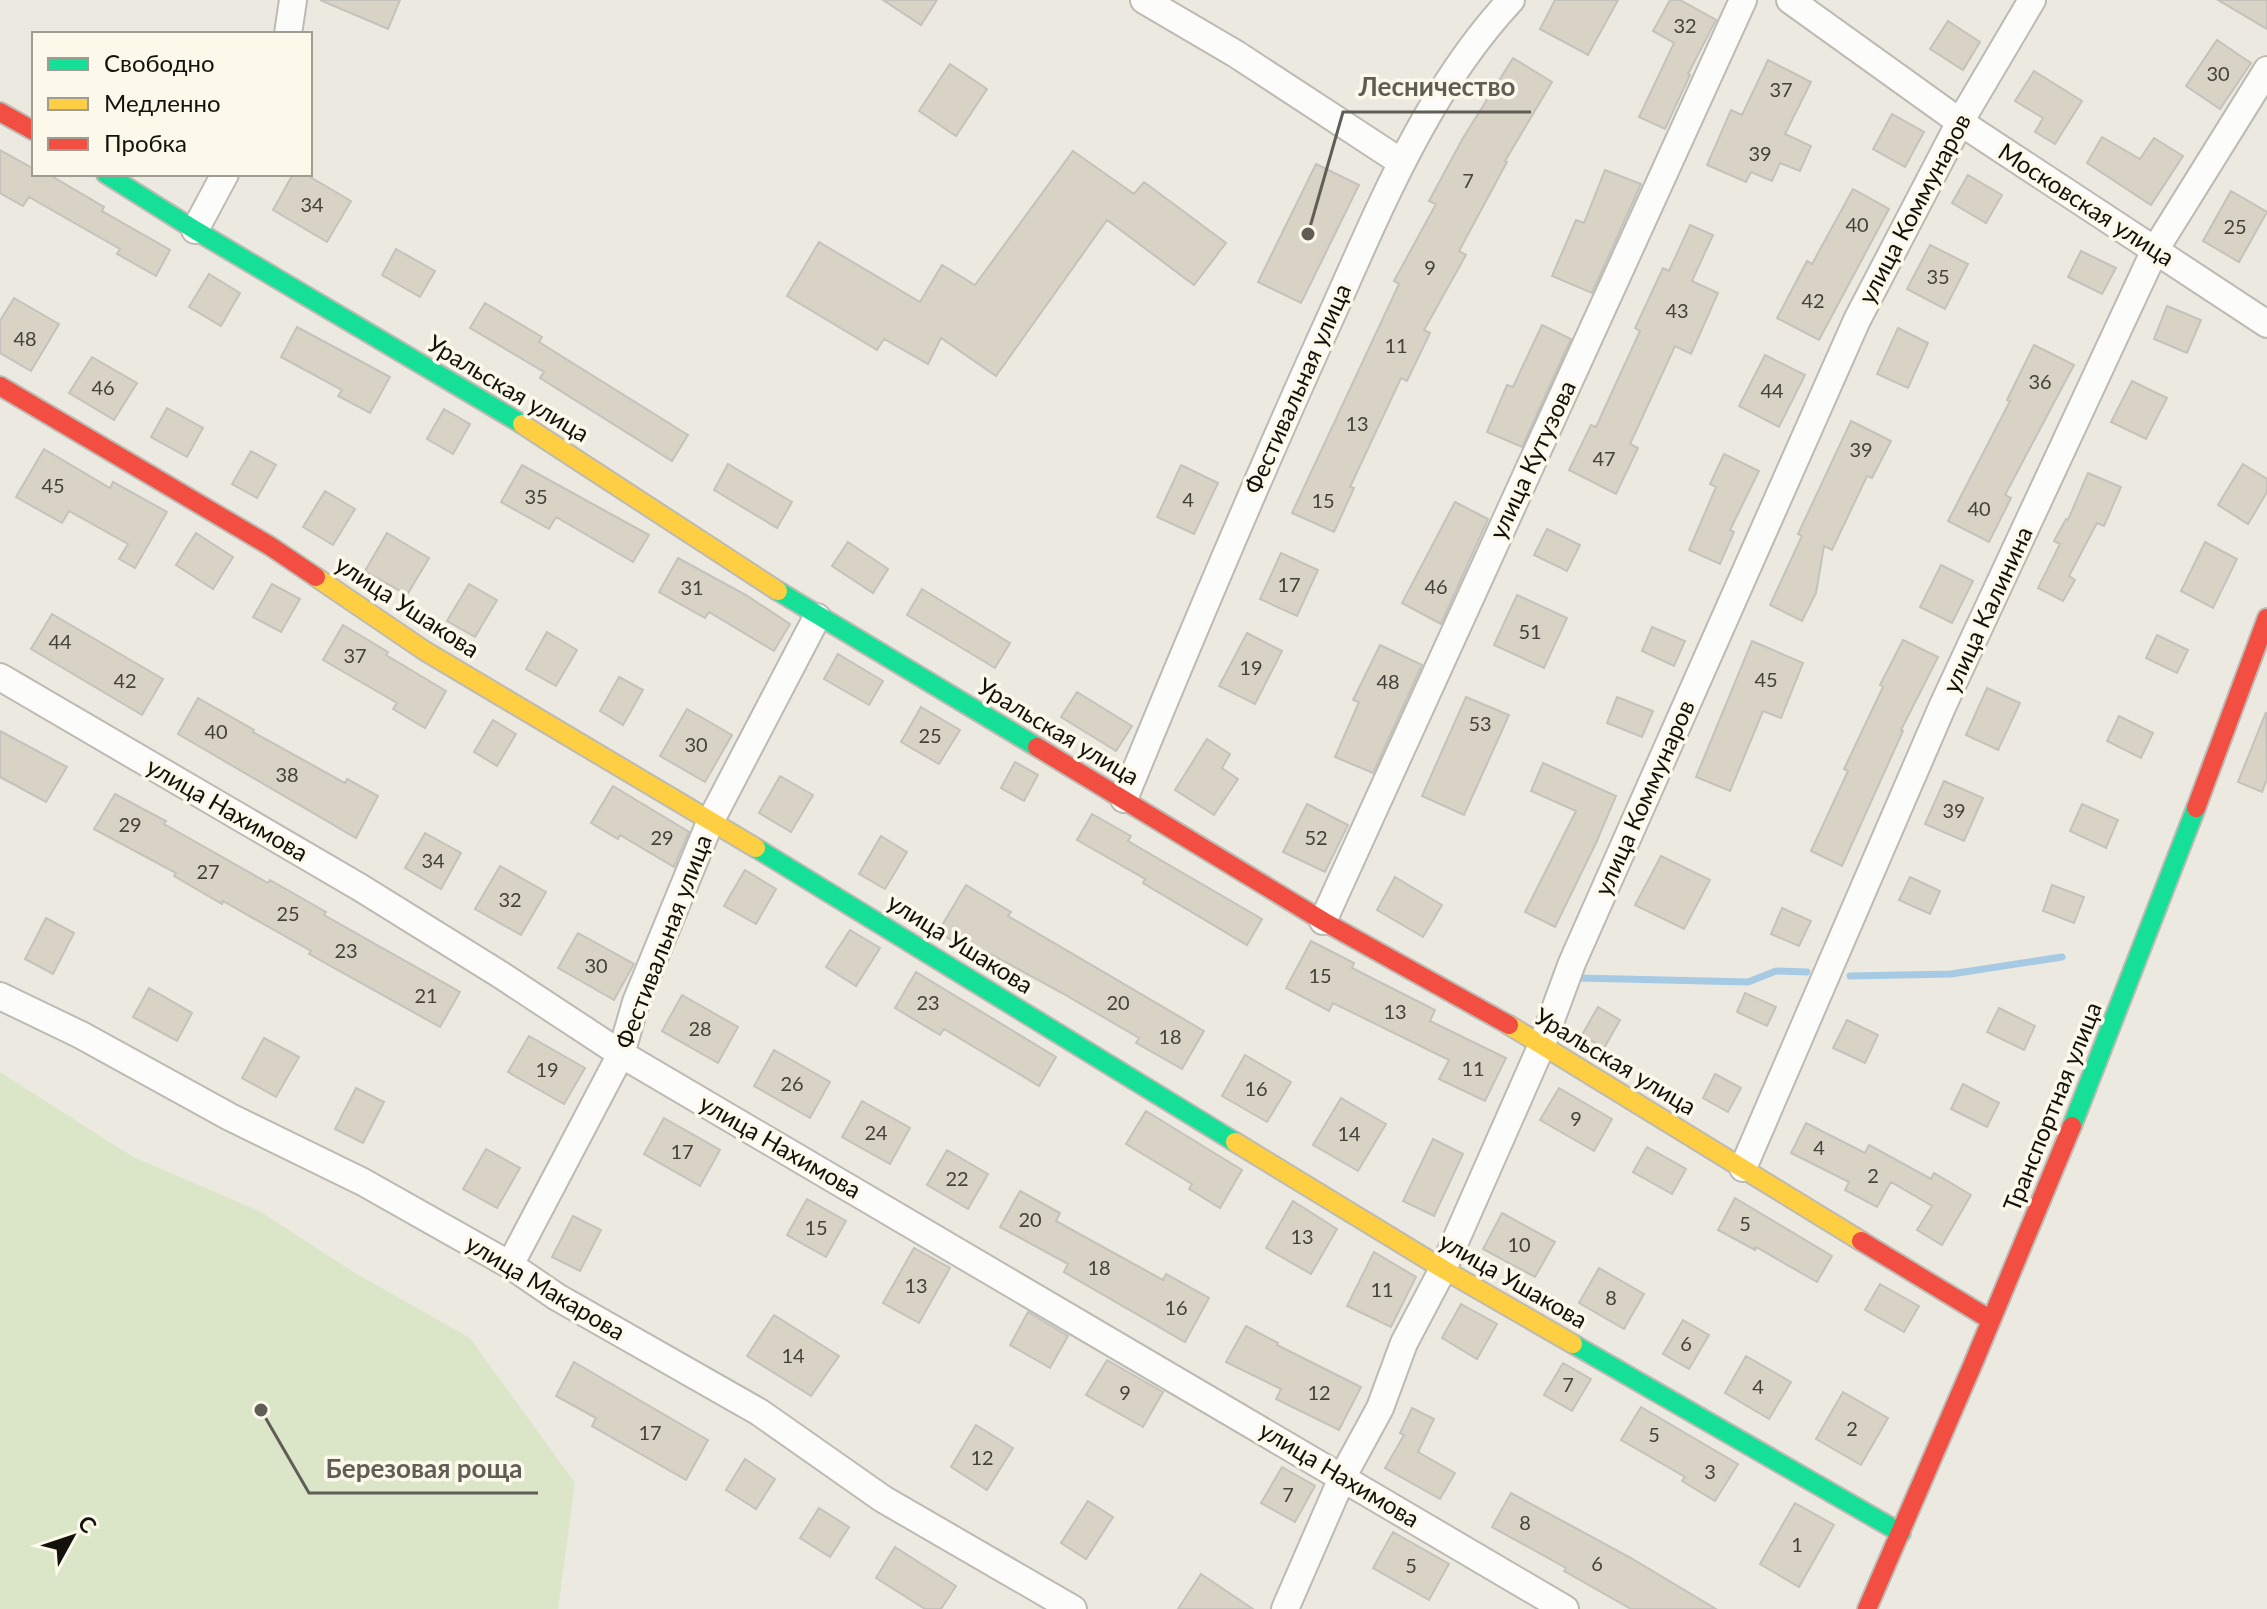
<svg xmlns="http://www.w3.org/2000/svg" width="2267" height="1609" font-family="Lato,sans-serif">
  <rect width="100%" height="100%" fill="#ece9e0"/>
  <path fill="#dae6c7" d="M0 1072 133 1157 261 1212 355 1273 470 1338 575 1483 558 1609H0Z"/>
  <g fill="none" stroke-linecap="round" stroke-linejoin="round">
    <path stroke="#a6cae3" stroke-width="7" d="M1850 976 1951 974 2062 957
      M1579 978 1748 982 1776 971 1807 972"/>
  </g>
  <path fill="#d8d3c4" stroke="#c4c2bc" stroke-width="2" d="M320 0H400L388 29Z
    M883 0H937L921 25Z
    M1555 0H1618L1588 55 1540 29Z
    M1670 0H1680L1716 20 1688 74 1690 75 1665 129 1639 117 1674 43 1653 31Z
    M2218 0H2267V29Z
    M1948 21 1980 42 1963 70 1930 49Z
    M2217 40 2251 63 2220 109 2186 86Z
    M1513 58 1552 82 1505 161 1507 162 1459 251 1466 255 1424 330 1430 333 1407 381 1401 378 1350 487 1354 488 1334 532 1292 513 1399 284 1394 281 1436 204 1429 201 1463 138Z
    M1768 60 1811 82 1785 134 1811 146 1800 171 1780 163 1772 181 1751 172 1746 182 1707 165 1731 110 1742 115Z
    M950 64 987 89 956 136 919 111Z
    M2034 71 2082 101 2055 144 2035 132 2043 118 2015 101Z
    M1892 114 1924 132 1905 167 1873 149Z
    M2102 137 2140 159 2154 138 2183 156 2151 205 2087 163Z
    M0 150 34 169V174H48L104 207 102 211 170 250 156 276 117 254 120 249 29 197 23 206 0 193Z
    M1073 151 1134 194 1144 182 1226 243 1194 285 1107 220 996 376 941 338 928 364 884 339 877 350 787 296 819 242 920 302 942 265 975 285Z
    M1316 164 1359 185 1301 303 1258 282Z
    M1605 170 1641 184 1592 293 1552 276 1576 220 1584 223Z
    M293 174H305L351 201 327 242 273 210Z
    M1968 175 2002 195 1986 223 1952 203Z
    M1853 189 1889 209 1819 340 1777 318 1807 261 1812 264Z
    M2231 191 2267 212 2239 262 2203 241Z
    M1690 225 1713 235 1692 281 1718 293 1691 354 1675 346 1630 444 1638 448 1616 494 1569 470 1591 425 1596 427 1640 331 1635 328 1663 268 1669 271Z
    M1930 245 1968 264 1945 309 1907 289Z
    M396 249 435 271 420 297 382 275Z
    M2081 251 2116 268 2102 294 2068 277Z
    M209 274 240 293 221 326 189 307Z
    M14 298 59 324 31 371 0 353V321Z
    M485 303 542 337 539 342 688 435 672 461 540 378 544 372 470 328Z
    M2167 306 2201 320 2187 353 2154 339Z
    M1542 325 1571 339 1522 447 1487 432 1507 385 1513 387Z
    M297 327 390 377 370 413 338 396 342 390 281 357Z
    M1898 328 1928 343 1908 388 1877 374Z
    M2034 345 2074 365 2005 495 2011 498 1989 542 1948 521 2010 401 2007 400Z
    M1765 355 1805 375 1779 427 1739 406Z
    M92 357 137 383 114 420 69 393Z
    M2132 381 2167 398 2146 439 2111 422Z
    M167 408 203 428 187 457 151 437Z
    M444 409 470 424 453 454 427 439Z
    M1851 421 1891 441 1872 478 1867 476 1832 550 1824 546 1816 593 1802 621 1770 605 1802 536 1798 534Z
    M44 449 110 488 113 482 167 512 135 568 119 559 128 544 69 511 62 523 16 497Z
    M251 451 276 465 257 498 232 484Z
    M1724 454 1759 471 1730 530 1734 532 1720 564 1689 550 1716 487 1710 484Z
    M728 464 792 502 777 528 714 490Z
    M2243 464 2267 479V492L2248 524 2218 505Z
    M522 465 649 535 633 562 556 517 549 529 501 502Z
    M1181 465 1218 483 1194 534 1157 517Z
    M2088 473 2121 487 2104 526 2097 523 2069 576 2075 580 2063 601 2038 588 2060 544 2054 541 2066 519 2068 520Z
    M325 491 355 509 333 545 303 527Z
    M1455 502 1488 519 1441 624 1402 603Z
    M1547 529 1580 545 1567 571 1534 555Z
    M196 533 233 557 213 589 176 565Z
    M387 533 429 558 407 595 365 571Z
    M848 542 888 569 873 593 832 566Z
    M2205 542 2237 559 2213 608 2181 591Z
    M1281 553 1318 570 1297 616 1260 599Z
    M678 558 746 595 790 624 774 651 709 612 705 618 659 592Z
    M1941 565 1973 581 1952 623 1920 607Z
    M272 584 300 599 281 632 253 617Z
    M469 584 497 600 475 637 447 621Z
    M922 589 1010 643 995 668 907 615Z
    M1517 595 1567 618 1544 668 1494 645Z
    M52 614 163 679 142 715 31 649Z
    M343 625 388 652 386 655 446 691 425 728 393 709 397 703 323 660Z
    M1652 627 1685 641 1674 666 1642 651Z
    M547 632 577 650 556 686 526 669Z
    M1247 633 1282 651 1255 704 1219 686Z
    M2157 635 2188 650 2177 673 2146 658Z
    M1903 640 1938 657 1901 730 1903 731 1842 866 1811 851 1848 771 1844 769 1883 687 1880 685Z
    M1752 641 1803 663 1781 718 1763 711 1730 791 1696 777Z
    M1380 645 1422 665 1373 773 1335 757 1359 702 1353 700Z
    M838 654 883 681 869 705 824 679Z
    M619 677 643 690 623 725 600 711Z
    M1987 688 2020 703 1998 750 1966 735Z
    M1077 692 1132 726 1116 751 1061 717Z
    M1466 697 1509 715 1464 815 1422 796Z
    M1617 697 1653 711 1642 737 1607 723Z
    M198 698 254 730 253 732 345 783 347 779 378 796 356 838 178 734Z
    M921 707 960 730 939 764 901 742Z
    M687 709 732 735 705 782 660 756Z
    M2266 712 2267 779 2262 792 2238 782Z
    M2119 716 2153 733 2141 758 2107 741Z
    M493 720 516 734 497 766 474 752Z
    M0 731 67 767 46 802 0 777Z
    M1207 739 1230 754 1222 768 1238 779 1214 815 1175 790Z
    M1015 762 1038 775 1024 801 1001 788Z
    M1543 763 1616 796 1596 843 1555 927 1525 912 1576 811 1531 791Z
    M780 776 813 795 791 832 759 813Z
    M1944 781 1983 798 1964 841 1925 824Z
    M613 786 689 832 674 867 620 835 618 839 591 823Z
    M115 794 166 821 164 824 268 883 270 880 326 912 324 915 460 992 440 1027 309 954 311 951 223 901 222 904 174 876 176 873 94 829Z
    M1307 804 1348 825 1325 872 1283 852Z
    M2082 804 2118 820 2106 848 2070 831Z
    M1092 814 1131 836 1128 841 1262 919 1247 945 1143 883 1145 879 1077 840Z
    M425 833 461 853 441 889 405 868Z
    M881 836 907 852 885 889 859 874Z
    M1661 856 1710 880 1684 929 1635 905Z
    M500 866 546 892 521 935 475 909Z
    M745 870 776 889 756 924 724 906Z
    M1395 877 1442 905 1423 937 1377 910Z
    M1910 877 1940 891 1930 914 1899 900Z
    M966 885 1011 912 1008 916 1204 1031 1182 1069 1136 1043 1139 1038 1062 993 987 952 983 959 938 932Z
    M2052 885 2084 897 2074 923 2043 911Z
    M1782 908 1811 921 1799 946 1771 934Z
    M46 918 74 933 53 974 25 959Z
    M850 930 880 948 856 986 826 967Z
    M578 933 634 964 614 1000 558 968Z
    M1311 941 1354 963 1352 968 1435 1010 1430 1021 1506 1058 1485 1101 1439 1079 1449 1060 1333 1003 1329 1011 1286 988Z
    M916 972 1056 1057 1039 1086 944 1029 940 1035 895 1008Z
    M149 988 192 1013 177 1041 133 1017Z
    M1745 993 1776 1007 1767 1026 1737 1012Z
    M682 995 738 1027 718 1063 662 1031Z
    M1598 1007 1620 1020 1604 1048 1582 1035Z
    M1999 1008 2035 1026 2024 1050 1987 1032Z
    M1847 1020 1878 1035 1865 1063 1833 1048Z
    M529 1036 585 1068 564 1104 508 1072Z
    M264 1038 299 1057 276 1097 242 1078Z
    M774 1050 830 1082 810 1118 754 1086Z
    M1245 1055 1291 1082 1267 1122 1222 1096Z
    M1715 1074 1741 1088 1728 1112 1703 1098Z
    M1963 1084 1999 1103 1987 1127 1951 1109Z
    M356 1088 384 1102 363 1143 335 1129Z
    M1559 1088 1612 1119 1594 1151 1540 1120Z
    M1341 1098 1386 1124 1358 1171 1313 1145Z
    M862 1101 910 1128 890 1164 842 1137Z
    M1146 1111 1242 1170 1220 1208 1189 1189 1192 1184 1126 1144Z
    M664 1118 720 1150 700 1186 644 1154Z
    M1806 1123 1865 1153 1869 1145 1931 1179 1934 1173 1971 1195 1942 1245 1917 1230 1932 1206 1891 1182 1877 1207 1845 1190 1849 1182 1791 1153Z
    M1433 1139 1463 1154 1434 1216 1403 1201Z
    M1647 1147 1686 1169 1672 1194 1633 1172Z
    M486 1149 520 1168 497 1208 463 1189Z
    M947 1150 988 1174 968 1209 927 1185Z
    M1020 1191 1060 1213 1056 1221 1163 1280 1166 1274 1209 1298 1185 1342 1064 1272 1068 1264 1000 1227Z
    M1735 1198 1832 1256 1817 1282 1756 1247 1755 1250 1718 1230Z
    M807 1199 846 1221 826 1257 787 1235Z
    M1293 1201 1337 1229 1311 1274 1266 1248Z
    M1502 1213 1555 1242 1535 1277 1483 1249Z
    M573 1216 601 1230 580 1271 552 1257Z
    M914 1248 950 1268 919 1323 883 1303Z
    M1374 1252 1416 1277 1391 1327 1347 1306Z
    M1599 1268 1644 1294 1624 1329 1579 1303Z
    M1880 1284 1919 1306 1904 1332 1865 1310Z
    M1461 1304 1497 1324 1477 1359 1442 1338Z
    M1028 1312 1068 1336 1050 1368 1010 1345Z
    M774 1315 839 1356 811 1396 747 1356Z
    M1683 1320 1709 1335 1689 1369 1663 1354Z
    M1246 1326 1278 1343 1277 1345 1361 1387 1339 1430 1276 1399 1281 1389 1226 1362Z
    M1746 1356 1791 1382 1769 1419 1725 1393Z
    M1107 1360 1163 1392 1143 1427 1086 1395Z
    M574 1362 708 1440 686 1480 592 1426 596 1418 556 1396Z
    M1563 1363 1591 1379 1572 1411 1544 1395Z
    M1843 1392 1888 1418 1861 1465 1816 1439Z
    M1641 1407 1738 1464 1715 1501 1682 1481 1685 1477 1621 1440Z
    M1412 1408 1434 1419 1418 1452 1455 1473 1440 1499 1385 1468 1404 1435 1400 1433Z
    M976 1425 1013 1448 987 1490 951 1467Z
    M745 1459 775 1479 756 1509 726 1490Z
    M1282 1467 1315 1486 1295 1522 1261 1503Z
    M1511 1493 1631 1558 1716 1609H1631L1564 1571 1566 1568 1492 1527Z
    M1088 1501 1113 1517 1086 1559 1061 1543Z
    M1795 1503 1834 1525 1799 1587 1760 1564Z
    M819 1508 849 1527 830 1557 800 1538Z
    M1393 1532 1449 1564 1429 1600 1373 1568Z
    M895 1547 956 1586 941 1609H925L876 1578Z
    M1201 1574 1253 1609H1178Z"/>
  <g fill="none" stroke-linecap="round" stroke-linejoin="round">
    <g stroke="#bcbab3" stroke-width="30">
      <path id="street" d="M1144 0 1236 54 1401 162
        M1790 0 1960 122 2267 324
        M288 34 293 0
        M195 230 225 174
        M0 677 361 888 501 975 621 1054 1565 1609
        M1124 799C1191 636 1259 474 1332 314 1381 205 1428 89 1511 0
        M1323 921 1743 0
        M0 996 81 1035 230 1117 363 1182 510 1265 557 1297 759 1412 883 1499 1073 1609
        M1743 1168 1943 705 2155 250 2267 70
        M510 1265 621 1054 636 1002 711 820 817 617
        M1285 1609 1343 1476 1380 1408 1404 1343 1443 1269 1541 1047 1572 963 1857 320 1960 122 2032 0"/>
    </g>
    <g stroke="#bcbab3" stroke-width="22">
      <path id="fast" d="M106 174 195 230 522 424
        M778 591 1037 747
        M756 848 1235 1142
        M2072 1126 2196 808
        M1573 1344 1901 1533"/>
    </g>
    <g stroke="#bcbab3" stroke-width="22">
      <path id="slow" d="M522 424 778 591
        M316 577 425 651 756 848
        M1509 1025 1861 1241
        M1235 1142 1443 1269 1573 1344"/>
    </g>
    <g stroke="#bcbab3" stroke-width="22">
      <path id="jam" d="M0 112 34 131
        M0 386 270 546 316 577
        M1037 747 1323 921 1509 1025
        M2196 808 2267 618
        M1861 1241 1991 1320
        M1867 1609 1973 1364 2072 1126"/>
    </g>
    <use href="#street" stroke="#fcfcfa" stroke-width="26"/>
    <use href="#fast" stroke="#16e098" stroke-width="18"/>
    <use href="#slow" stroke="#ffcf43" stroke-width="18"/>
    <use href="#jam" stroke="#f24e42" stroke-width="18"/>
  </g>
  <g text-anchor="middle" stroke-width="7" stroke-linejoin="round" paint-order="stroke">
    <g font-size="20" fill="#45423b">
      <text x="1685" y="33">32</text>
      <text x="2218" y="81">30</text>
      <text x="1781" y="97">37</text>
      <text x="1760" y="161">39</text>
      <text x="1468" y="188">7</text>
      <text x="312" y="212">34</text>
      <text x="1857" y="232">40</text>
      <text x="2235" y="234">25</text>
      <text x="1430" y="275">9</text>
      <text x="1938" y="284">35</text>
      <text x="1813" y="308">42</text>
      <text x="1677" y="318">43</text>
      <text x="25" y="346">48</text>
      <text x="1396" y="353">11</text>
      <text x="2040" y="389">36</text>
      <text x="103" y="395">46</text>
      <text x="1772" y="398">44</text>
      <text x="1357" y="431">13</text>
      <text x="1861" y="457">39</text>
      <text x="1604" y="466">47</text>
      <text x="53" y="493">45</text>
      <text x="536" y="504">35</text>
      <text x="1188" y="507">4</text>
      <text x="1323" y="508">15</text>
      <text x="1979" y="516">40</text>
      <text x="1289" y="592">17</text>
      <text x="1436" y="594">46</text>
      <text x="692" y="595">31</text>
      <text x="1530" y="639">51</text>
      <text x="60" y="649">44</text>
      <text x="355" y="663">37</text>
      <text x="1251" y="675">19</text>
      <text x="1766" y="687">45</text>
      <text x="125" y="688">42</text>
      <text x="1388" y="689">48</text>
      <text x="1480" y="731">53</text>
      <text x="216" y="739">40</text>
      <text x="930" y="743">25</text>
      <text x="696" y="752">30</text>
      <text x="287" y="782">38</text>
      <text x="1954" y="818">39</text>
      <text x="130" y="832">29</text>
      <text x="662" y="845">29</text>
      <text x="1316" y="845">52</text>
      <text x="433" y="868">34</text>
      <text x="208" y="879">27</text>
      <text x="510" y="907">32</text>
      <text x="288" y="921">25</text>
      <text x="346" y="958">23</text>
      <text x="596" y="973">30</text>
      <text x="1320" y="983">15</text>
      <text x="426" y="1003">21</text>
      <text x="928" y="1010">23</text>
      <text x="1118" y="1010">20</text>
      <text x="1395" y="1019">13</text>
      <text x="700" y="1036">28</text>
      <text x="1170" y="1044">18</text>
      <text x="1473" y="1076">11</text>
      <text x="547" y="1077">19</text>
      <text x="792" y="1091">26</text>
      <text x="1256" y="1096">16</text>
      <text x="1576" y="1126">9</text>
      <text x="876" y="1140">24</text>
      <text x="1349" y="1141">14</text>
      <text x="1819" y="1155">4</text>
      <text x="682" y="1159">17</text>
      <text x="1873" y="1183">2</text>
      <text x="957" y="1186">22</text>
      <text x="1030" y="1227">20</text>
      <text x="1745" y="1231">5</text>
      <text x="816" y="1235">15</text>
      <text x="1302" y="1244">13</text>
      <text x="1519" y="1252">10</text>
      <text x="1099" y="1275">18</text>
      <text x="916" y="1293">13</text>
      <text x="1382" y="1297">11</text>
      <text x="1611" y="1305">8</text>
      <text x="1176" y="1315">16</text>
      <text x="1686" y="1351">6</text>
      <text x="793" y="1363">14</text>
      <text x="1568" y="1392">7</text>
      <text x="1758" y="1394">4</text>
      <text x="1125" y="1400">9</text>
      <text x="1319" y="1400">12</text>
      <text x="1852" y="1436">2</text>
      <text x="650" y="1440">17</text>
      <text x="1654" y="1442">5</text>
      <text x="982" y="1465">12</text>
      <text x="1710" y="1479">3</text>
      <text x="1288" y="1502">7</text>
      <text x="1525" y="1530">8</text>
      <text x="1797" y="1552">1</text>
      <text x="1597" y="1571">6</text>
      <text x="1411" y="1573">5</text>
    </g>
    <g font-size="24" fill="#13110c" stroke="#fdf9ea">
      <text transform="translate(2086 205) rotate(33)" y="8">Московская улица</text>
      <text transform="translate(1915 209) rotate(-62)" y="8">улица Коммунаров</text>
      <text transform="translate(508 389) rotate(31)" y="8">Уральская улица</text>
      <text transform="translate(1298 389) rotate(-66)" y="8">Фестивальная улица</text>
      <text transform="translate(1533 460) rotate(-65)" y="8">улица Кутузова</text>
      <text transform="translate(407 607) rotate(33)" y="8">улица Ушакова</text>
      <text transform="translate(1988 610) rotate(-65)" y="8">улица Калинина</text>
      <text transform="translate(1058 732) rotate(31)" y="8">Уральская улица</text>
      <text transform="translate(1645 798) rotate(-66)" y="8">улица Коммунаров</text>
      <text transform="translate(227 810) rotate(30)" y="8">улица Нахимова</text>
      <text transform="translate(664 942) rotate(-69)" y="8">Фестивальная улица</text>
      <text transform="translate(960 944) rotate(32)" y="8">улица Ушакова</text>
      <text transform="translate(1615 1062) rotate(31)" y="8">Уральская улица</text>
      <text transform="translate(2053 1107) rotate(-68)" y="8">Транспортная улица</text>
      <text transform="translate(780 1147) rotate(30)" y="8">улица Нахимова</text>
      <text transform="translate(1513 1281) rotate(30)" y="8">улица Ушакова</text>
      <text transform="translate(545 1288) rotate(31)" y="8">улица Макарова</text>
      <text transform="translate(1339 1475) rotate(31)" y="8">улица Нахимова</text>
    </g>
  </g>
  <path fill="none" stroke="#5f5d56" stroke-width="3" d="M1308 234L1343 112H1531M261 1410L309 1493H538"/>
  <g fill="#5f5d56" stroke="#fdf9ea" stroke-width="3">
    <circle cx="1308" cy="234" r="8"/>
    <circle cx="261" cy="1410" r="8"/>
  </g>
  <g font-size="26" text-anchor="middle" font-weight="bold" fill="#5f5d56" stroke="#fdf9ea" stroke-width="7" stroke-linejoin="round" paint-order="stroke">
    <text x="1437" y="96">Лесничество</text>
    <text x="424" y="1478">Березовая роща</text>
  </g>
  <rect x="32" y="32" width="280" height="144" fill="#fdf9ea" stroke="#9f9c91" stroke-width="2"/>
  <rect x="48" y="58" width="40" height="12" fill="#16e098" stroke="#9f9c91" stroke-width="2"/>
  <text x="104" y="72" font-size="24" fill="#13110c">Свободно</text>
  <rect x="48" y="98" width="40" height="12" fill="#ffcf43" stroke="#9f9c91" stroke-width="2"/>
  <text x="104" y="112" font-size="24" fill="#13110c">Медленно</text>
  <rect x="48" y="138" width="40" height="12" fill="#f24e42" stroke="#9f9c91" stroke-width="2"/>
  <text x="104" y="152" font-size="24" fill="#13110c">Пробка</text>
  <g transform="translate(72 1537) rotate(50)" stroke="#fdf9ea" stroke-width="6" paint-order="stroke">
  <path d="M0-6L14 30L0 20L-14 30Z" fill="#13110c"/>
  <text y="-12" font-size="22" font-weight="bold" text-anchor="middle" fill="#13110c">С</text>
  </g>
</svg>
